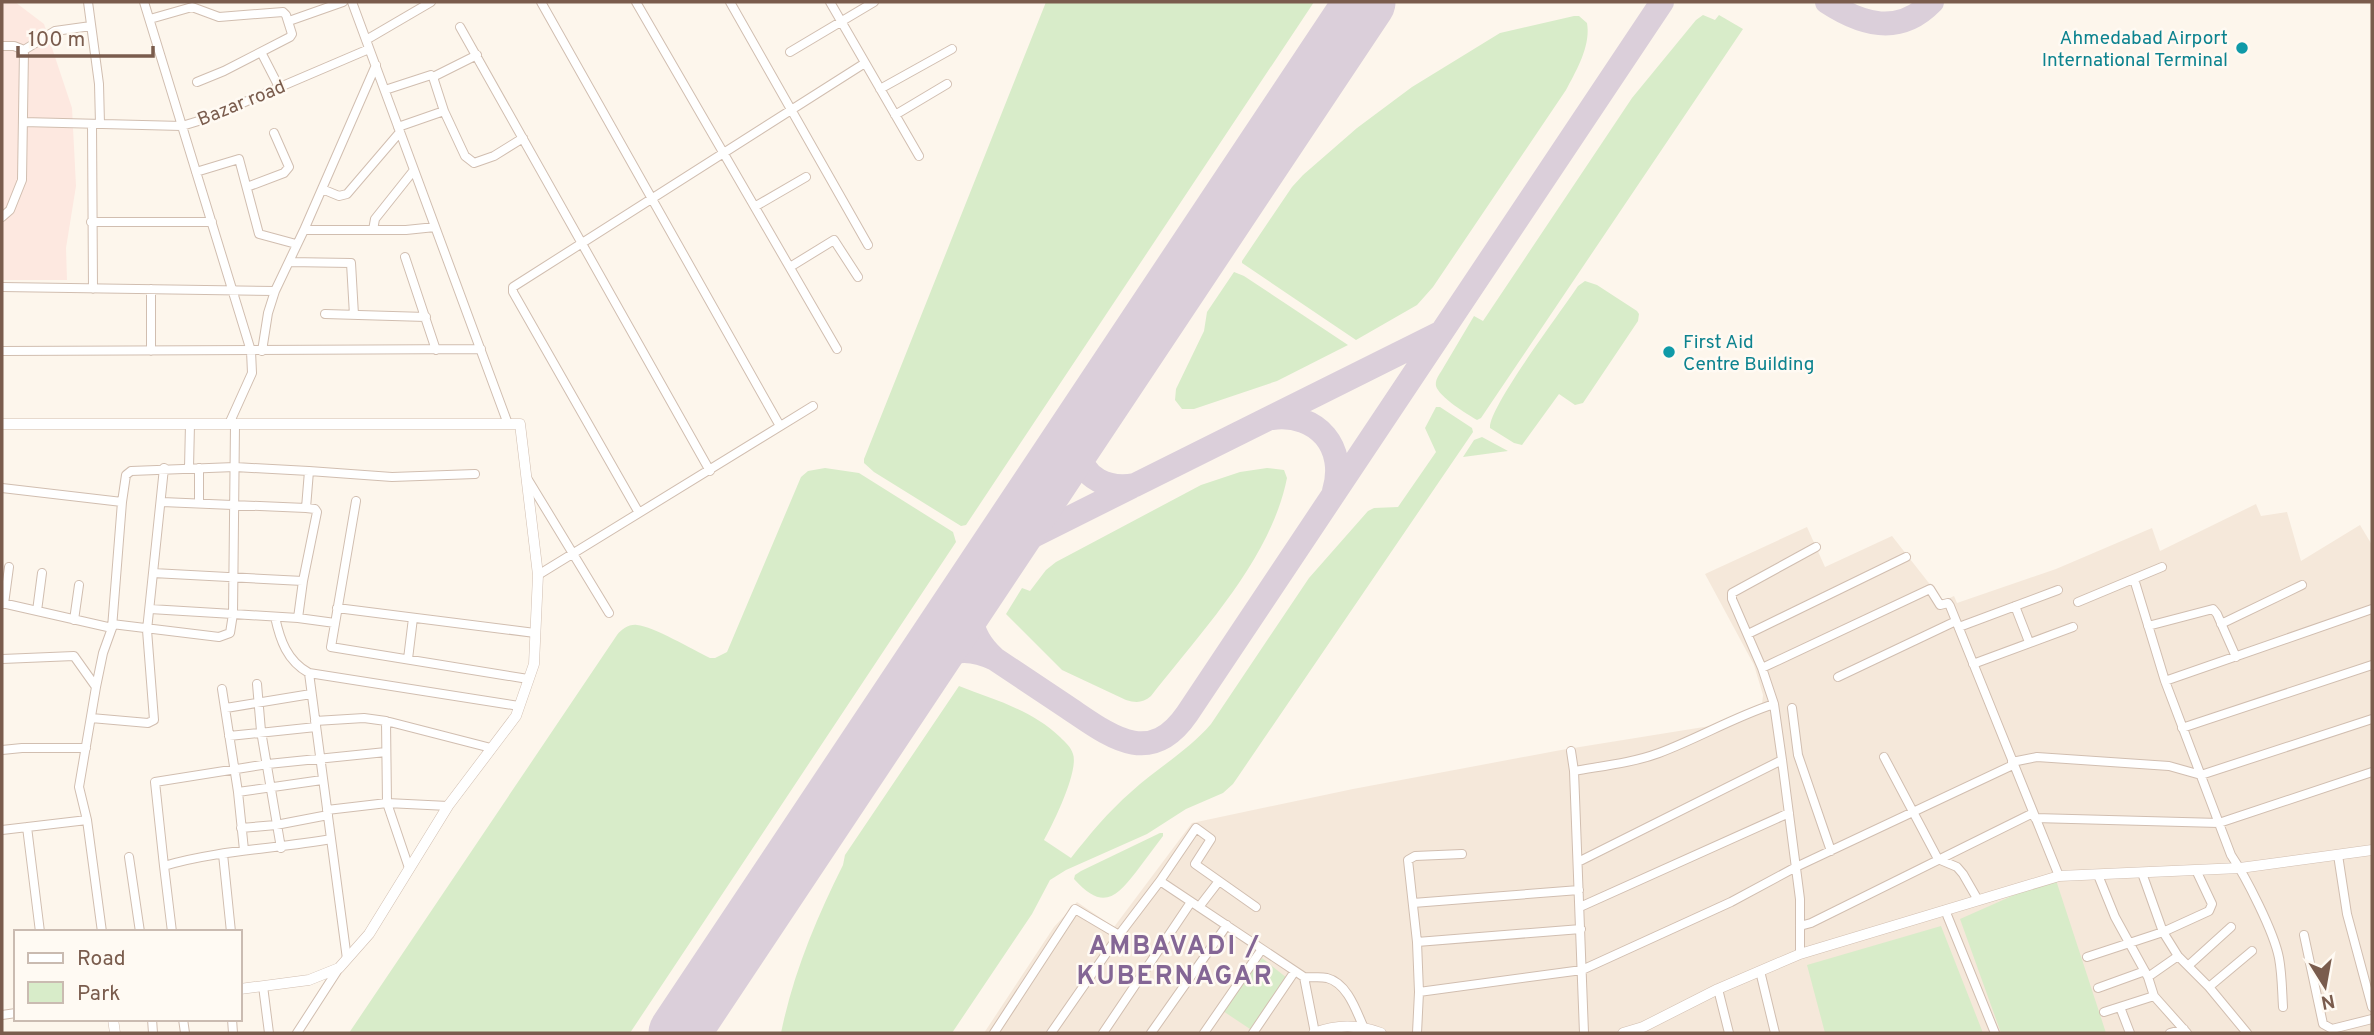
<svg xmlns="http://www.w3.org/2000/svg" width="2374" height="1035" font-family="Overpass,sans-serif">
  <rect width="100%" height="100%" fill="#fdf6ec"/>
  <path fill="#f5e8da" d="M2256 504 2261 516 2287 512 2301 561 2360 525 2372 545V1033H984L1054 927 1077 902 1114 927 1192 823 1353 789 1561 750 1710 726 1762 705 1763 695 1754 665 1705 574 1807 527 1825 567 1892 536 1943 601 1954 596 1957 603 2056 569 2152 528 2160 551Z"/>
  <path fill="#fde8e0" d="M2 2H15L44 24 72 108 76 186 66 248 67 280H2Z"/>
  <path fill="#d8ecc9" d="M1046 2H1314L966 525 961 526 874 472 864 463V459Z
    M1703 15 1715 20 1719 15 1743 29 1481 418 1477 420C1467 414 1439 397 1436 386 1435 380 1439 375 1442 370L1474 316 1483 321 1632 98 1696 20Z
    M1574 16H1579L1587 23C1591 46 1576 71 1566 90L1433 287 1417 305 1356 340 1242 263V261L1292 187 1303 175 1357 128 1412 87 1500 33Z
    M1234 272 1244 276 1348 345 1277 381 1194 409H1182L1175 400 1176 389 1204 331 1207 312Z
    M1585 281 1597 285 1637 311 1639 314 1638 321 1583 403 1575 405 1559 394 1522 445 1514 443 1490 428C1488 408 1563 309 1578 286Z
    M1436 407H1440L1472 428 1473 432 1233 784 1223 793 1186 809 1147 834 1066 870 1050 880 1032 914 952 1033H781C793 974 816 919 843 865L845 855 959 686C995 700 1032 710 1060 737 1065 742 1071 747 1073 754 1079 771 1053 824 1044 840L1071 858C1090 834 1108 812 1131 792 1157 768 1188 751 1211 724L1309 578 1368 511 1374 508 1398 507 1436 452 1425 428Z
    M1482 437 1508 451 1463 457 1474 440Z
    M825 468 859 473 953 532 956 542 630 1033H349L617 635C622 629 629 624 637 625 653 626 693 650 710 658H715L727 652 801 477 808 471Z
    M1267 468 1284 470 1287 478C1271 559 1201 632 1151 696 1143 703 1136 703 1126 700L1062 670 1006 614 1022 588 1030 591 1046 570 1056 562 1201 485 1240 472Z
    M1160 833H1163V836C1154 848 1145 860 1136 872 1115 899 1102 910 1074 879L1075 875 1081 871Z
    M2055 877 2106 1033H2001L1960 919Z
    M1941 926 1983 1033H1825L1807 965Z
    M1262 958 1287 978 1250 1029 1223 1011Z"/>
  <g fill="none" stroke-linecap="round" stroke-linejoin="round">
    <path stroke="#dbcfda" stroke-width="24" d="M1827 2C1862 25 1899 36 1932 2
      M1272 418C1318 412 1347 448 1334 491
      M1085 421C1082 431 1078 440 1079 450 1082 479 1109 490 1135 485L1438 334
      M995 557 1011 547 1131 487
      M984 573C969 609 964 630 994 658
      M906 691C933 660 952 638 995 659 1019 675 1043 691 1067 707 1109 735 1149 769 1187 714L1662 2"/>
    <path stroke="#dbcfda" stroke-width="61" d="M679 1033 1365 2"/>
    <g stroke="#d1beb0" stroke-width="10">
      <path id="minor" d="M88 2 99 84 100 124
        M144 2 251 351 252 373 229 424
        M352 2 508 424
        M541 2 780 426
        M636 2 837 349
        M730 2 868 245
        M830 2 919 156
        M150 19 192 7 219 17 283 12 286 15 292 34 290 37 224 71 197 82
        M289 21 343 2
        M460 27 710 471
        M366 40 431 2
        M2 46H14L24 50
        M24 50 55 31 91 26
        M261 52 279 87
        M790 52 874 2
        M376 65 304 230H406L435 227
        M433 77 477 55
        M880 89 952 49
        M385 90 431 75 433 77 444 111
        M895 115 947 84
        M23 122 182 126 205 119 369 49
        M92 124 93 289
        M398 127 444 111 465 156 474 163 494 156 523 138
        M196 172 239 159 259 234 296 244
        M247 187 284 173 289 167 274 133
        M322 189 339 196 347 194 400 132
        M756 206 806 177
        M2 217 10 210 22 180 24 50
        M91 222H212
        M373 230 375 219 414 170
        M405 257 436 350
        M289 262 351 263 354 315
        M790 267 834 240 858 277
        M2 287 275 291
        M325 314 426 317
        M2 351 481 349
        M151 351V289
        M262 351 268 313 275 291 304 230
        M235 425 233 614 298 618
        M189 468 190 424
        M309 471 392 477 475 474
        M527 478 609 613
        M2 488 122 502 112 628 103 653 96 687
        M356 501 331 647 528 679
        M122 502 126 475 131 471 235 467 309 471 306 508 315 509 317 512 303 581 298 618 335 623
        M162 502 306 508
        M199 503V468
        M639 513 513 292V287L865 63
        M1816 547 1732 593V599L1762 668 1930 589 1940 605 1948 603 1950 606 2059 876
        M153 573 303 581
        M538 575 813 406
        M2134 579 2165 681 2231 855C2246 877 2274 932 2279 958 2282 974 2282 991 2283 1007
        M2078 602 2162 567
        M2 603 112 628
        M4 604 9 567
        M2015 606 2029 642
        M337 608 535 633
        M37 611 42 573
        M275 617C280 640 287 661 309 673
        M74 620 79 585
        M112 624 219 637 230 633 233 614 150 609
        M2221 624 2302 585
        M2148 626 2213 609 2217 614 2236 657
        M1959 627 2058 590
        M1748 634 1906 557
        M2 659 74 656 96 687 79 787 87 820
        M408 659 413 618
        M1973 664 2073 627
        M1762 668 1774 704 1782 760 1800 899V954
        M1838 677 1956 621
        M2165 681 2372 609
        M257 684 261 731 281 848
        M222 689 238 792 244 850
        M226 708 311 694
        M1792 708 1798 755 1831 851
        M91 718 148 723 154 720 147 630 164 468
        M315 721 364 718 386 721
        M2182 728 2372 665
        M229 736 316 727
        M2 750 22 748H86
        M1571 751 1574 771 1584 1033
        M1884 757 1938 859 1957 867 1963 874 1978 900
        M2012 762 2037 757 2169 766 2201 775 2372 719
        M1574 771C1602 766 1632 763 1659 753 1699 738 1734 717 1774 704
        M238 792 322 780
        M327 810 387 803 386 721 491 748
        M2035 818 2219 823 2372 772
        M27 827 40 932
        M241 828 276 825 328 815
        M2 830 87 820 102 932
        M223 854 231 932
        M2338 855 2347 914 2372 1007
        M129 857 140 932
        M1578 862 1782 760
        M164 866 155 782 268 764 386 752
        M409 868 387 803 448 806
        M2142 873 2163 932 2178 956 2148 977 2154 996 2187 1033
        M2098 875 2115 917 2148 977
        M1160 881 1196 828 1211 839 1195 864 1256 907
        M1413 903 1579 890
        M1199 907 1219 881
        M1580 907 1789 813
        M1945 910 1995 1033
        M1800 926 1811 923 2033 813
        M172 932 164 866C218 850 275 849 331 839
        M2304 935 2323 1024 2332 1029 2372 1019
        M1417 942 1581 929
        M2178 956 2209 987 2247 1033
        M2087 957 2163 932 2209 911 2212 904 2196 870
        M347 959 309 673 519 706
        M2189 965 2231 927
        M1760 971 1775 1033
        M1304 977C1311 977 1320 977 1327 978 1347 983 1356 1010 1363 1026
        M263 986 269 1033
        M2209 987 2252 951
        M2098 988 2145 971
        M1718 989 1729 1033
        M1419 992 1582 970 1731 902 1796 867 2013 765
        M2120 1007 2130 1033
        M2104 1012 2154 996
        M2 1015 16 1013
        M152 1019 153 1033
        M183 1019 185 1033
        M232 1019 233 1033
        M297 1033 339 968
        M994 1033 1075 909 1119 935
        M1051 1033 1119 935 1160 881 1304 977 1315 1033
        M1103 1033 1191 902
        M1151 1033 1227 925
        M1204 1033 1262 949
        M1253 1033 1295 971
        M1417 1033 1419 992 1417 942 1408 860 1415 856 1462 854
        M2170 1033 2184 1029"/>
    </g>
    <g stroke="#d1beb0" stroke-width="11">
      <path id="tertiary" d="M2 424H520L538 575 534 664 516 716 448 806 369 934 339 968 309 980 240 989
        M113 1019 115 1033
        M1314 1033C1337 1024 1358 1024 1381 1033
        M1623 1033 1643 1027 1718 989 1800 954 2059 876 2240 868 2372 850"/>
    </g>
    <use href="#minor" stroke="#fff" stroke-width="8"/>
    <use href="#tertiary" stroke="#fff" stroke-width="10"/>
  </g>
  <g fill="#0f9aa8" stroke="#fffaf3" stroke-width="2.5">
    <circle cx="2242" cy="48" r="7"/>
    <circle cx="1669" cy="352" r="7"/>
  </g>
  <g text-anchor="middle" stroke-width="5" stroke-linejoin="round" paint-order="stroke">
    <g font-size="19" fill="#0d838f" stroke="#fffaf3" text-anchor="end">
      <text x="2228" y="44">Ahmedabad Airport<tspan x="2228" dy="22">International Terminal</tspan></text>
      <text x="1683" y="348" text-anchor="start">First Aid<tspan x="1683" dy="22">Centre Building</tspan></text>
    </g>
    <g font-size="19" fill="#7a5c4d" stroke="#fffaf3">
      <text transform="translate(241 102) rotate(-22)" y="7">Bazar road</text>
    </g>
    <g font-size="26" font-weight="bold" letter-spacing="2" fill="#846695" stroke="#fffaf3">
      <text x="1175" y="954">AMBAVADI /<tspan x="1175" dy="30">KUBERNAGAR</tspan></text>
    </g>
  </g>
  <rect width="2374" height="1035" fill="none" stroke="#7a5c4d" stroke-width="7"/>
  <rect x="14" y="930" width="228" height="91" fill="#fffaf3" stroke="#cabbb1" stroke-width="2"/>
  <rect x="28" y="953" width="35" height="10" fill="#ffffff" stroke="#cabbb1" stroke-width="2"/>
  <text x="77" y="965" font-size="21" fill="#7a5c4d">Road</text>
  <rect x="28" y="982" width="35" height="21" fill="#d8ecc9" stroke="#cabbb1" stroke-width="2"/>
  <text x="77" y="1000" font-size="21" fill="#7a5c4d">Park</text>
  <g transform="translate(2325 986) rotate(169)" stroke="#fffaf3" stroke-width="5" paint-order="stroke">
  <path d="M0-5L12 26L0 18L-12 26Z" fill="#7a5c4d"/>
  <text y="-10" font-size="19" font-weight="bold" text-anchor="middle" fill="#7a5c4d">N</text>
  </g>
  <path d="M18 46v10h135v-10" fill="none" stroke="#7a5c4d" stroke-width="3.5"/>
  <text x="28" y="46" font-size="21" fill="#7a5c4d" stroke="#fffaf3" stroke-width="5" paint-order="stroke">100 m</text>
</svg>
